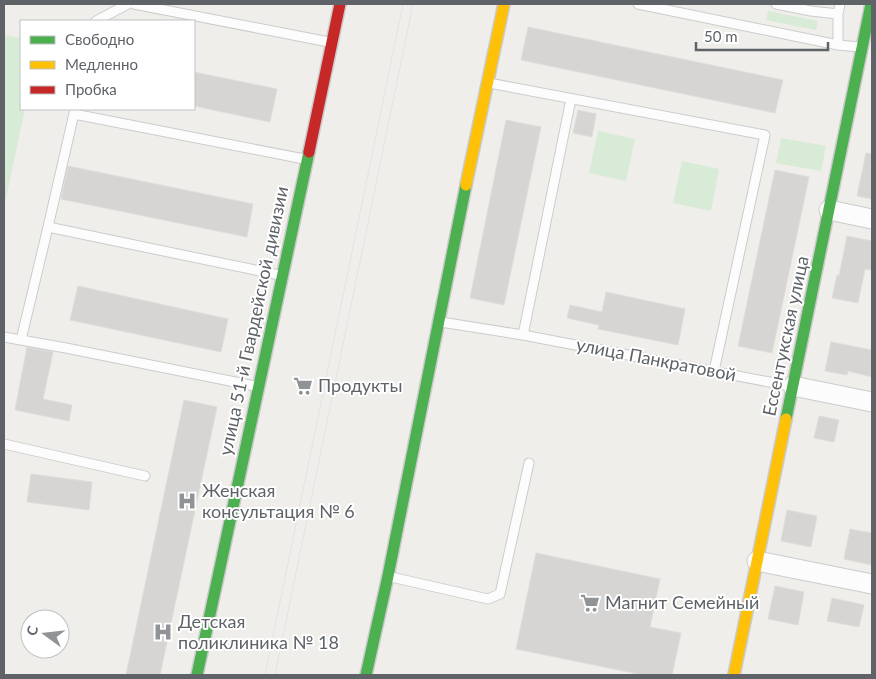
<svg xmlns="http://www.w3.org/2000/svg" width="876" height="679" font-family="Lato,sans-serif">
  <rect width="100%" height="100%" fill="#efeeea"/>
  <path fill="#d8ebd6" d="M768 11 818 21 816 30 766 20Z
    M4 35 21 38V109H25L4 207Z
    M598 131 635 139 626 181 589 173Z
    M781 138 826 146 821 171 776 163Z
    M682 161 719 169 711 211 673 203Z"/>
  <path fill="#d6d5d3" stroke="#deddd9" d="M528 27 783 80 775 113 521 60Z
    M194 72 277 89 270 122 194 106Z
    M578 110 596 114 592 137 573 133Z
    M506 120 541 127 504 305 470 298Z
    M866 153 872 154V199L857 196Z
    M68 166 253 204 247 237 61 199Z
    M775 170 809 177 772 353 738 346Z
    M847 236 872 241V270L865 269 858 303 832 298 837 275 839 276Z
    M78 286 228 319 221 352 70 320Z
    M606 292 685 309 678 345 598 329 599 325 567 318 570 305 602 312Z
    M831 342 872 350V377L848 371 847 375 825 371Z
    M27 347 53 352 43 399 72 405 69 421 15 410Z
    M184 400 217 407 160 675H126Z
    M819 416 839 420 834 442 814 438Z
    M31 474 92 482 89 510 27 502Z
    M787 510 817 516 811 547 781 541Z
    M850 529 872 533V565L844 559Z
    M536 553 660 579 650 627 681 633 672 675H643L516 649Z
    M775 586 804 592 798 625 768 619Z
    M832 598 864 605 859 627 827 621Z"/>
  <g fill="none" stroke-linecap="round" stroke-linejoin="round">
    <g stroke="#cbcccc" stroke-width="11">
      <path id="lane" d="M134 4 329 42
        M638 4 838 45 860 47
        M776 4 811 11 838 14
        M96 21 128 4
        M838 45V14L840 4
        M489 83 765 135 714 371
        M74 114 304 159
        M48 227 279 275
        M441 322 523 335 790 386
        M523 335 571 99
        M4 337 66 348 255 386
        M21 340 48 227 75 109
        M4 444 145 476
        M391 577 488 599 500 594 529 463"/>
    </g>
    <g stroke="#cbcccc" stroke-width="21">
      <path id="street" d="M829 210 872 219
        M793 386 872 402
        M757 561 872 584"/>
    </g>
    <g stroke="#cacacb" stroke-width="14">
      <path id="fast" d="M786 419 871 4
        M197 675 309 152
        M366 675 388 576 466 185"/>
    </g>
    <g stroke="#cacacb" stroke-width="14">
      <path id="slow" d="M466 185 504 4
        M734 675 786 419"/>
    </g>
    <g stroke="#cacacb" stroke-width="14">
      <path id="jam" d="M309 152 340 4"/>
    </g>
    <use href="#lane" stroke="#fdfcfc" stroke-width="9"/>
    <use href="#street" stroke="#fdfcfc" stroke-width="19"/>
    <use href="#fast" stroke="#4caf50" stroke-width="11"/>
    <use href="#slow" stroke="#ffc107" stroke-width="11"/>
    <use href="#jam" stroke="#c62828" stroke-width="11"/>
    <path stroke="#e4e4e4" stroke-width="1" d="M265 675 403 4
      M275 675 413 4"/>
  </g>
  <defs>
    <g id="supermarket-bare" transform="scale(1.5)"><path d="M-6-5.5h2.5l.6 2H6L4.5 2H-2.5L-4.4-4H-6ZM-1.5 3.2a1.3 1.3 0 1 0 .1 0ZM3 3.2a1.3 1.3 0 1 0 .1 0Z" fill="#919496" stroke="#fff" stroke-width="2.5" paint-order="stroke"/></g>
    <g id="hospital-bare" transform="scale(1.5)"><path d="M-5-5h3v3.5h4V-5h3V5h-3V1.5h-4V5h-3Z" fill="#919496" stroke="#fff" stroke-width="2.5" paint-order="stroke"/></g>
  </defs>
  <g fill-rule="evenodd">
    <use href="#supermarket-bare" x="303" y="386"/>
    <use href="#hospital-bare" x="187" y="501"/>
    <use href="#supermarket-bare" x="590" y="603"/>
    <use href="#hospital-bare" x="163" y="632"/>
  </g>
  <g text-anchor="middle" stroke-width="4" stroke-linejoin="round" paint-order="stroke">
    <g font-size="18" fill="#5f6368" stroke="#fff">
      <text transform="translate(254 321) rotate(-78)" y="6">улица 51-й Гвардейской дивизии</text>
      <text transform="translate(786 336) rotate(-78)" y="6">Ессентукская улица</text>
      <text transform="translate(656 360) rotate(11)" y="6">улица Панкратовой</text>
    </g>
    <g font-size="18" fill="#5f6368" stroke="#fff" text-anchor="start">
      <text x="318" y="392">Продукты</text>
      <text x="202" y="497">Женская<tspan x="202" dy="21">консультация № 6</tspan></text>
      <text x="605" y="609">Магнит Семейный</text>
      <text x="178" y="628">Детская<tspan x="178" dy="21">поликлиника № 18</tspan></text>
    </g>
  </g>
  <rect width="876" height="679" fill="none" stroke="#5f6368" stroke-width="10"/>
  <rect x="20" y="20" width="175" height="90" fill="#ffffff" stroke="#bfc1c3"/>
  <rect x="30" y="36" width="25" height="8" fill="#4caf50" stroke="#bfc1c3"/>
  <text x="65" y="45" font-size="15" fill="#5f6368">Свободно</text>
  <rect x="30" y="61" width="25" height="8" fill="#ffc107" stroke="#bfc1c3"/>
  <text x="65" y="70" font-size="15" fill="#5f6368">Медленно</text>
  <rect x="30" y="86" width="25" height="8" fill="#c62828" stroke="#bfc1c3"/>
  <text x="65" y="95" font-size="15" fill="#5f6368">Пробка</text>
  <g transform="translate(45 634) rotate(285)"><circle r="24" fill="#ffffff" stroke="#bfc1c3"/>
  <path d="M0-4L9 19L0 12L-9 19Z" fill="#919496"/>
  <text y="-8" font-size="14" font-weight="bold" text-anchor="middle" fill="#5f6368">С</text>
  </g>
  <path d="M696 42v8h132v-8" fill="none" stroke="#5f6368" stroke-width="2.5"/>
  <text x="704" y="42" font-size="15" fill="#5f6368" stroke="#ffffff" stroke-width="4" paint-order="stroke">50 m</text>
</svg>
